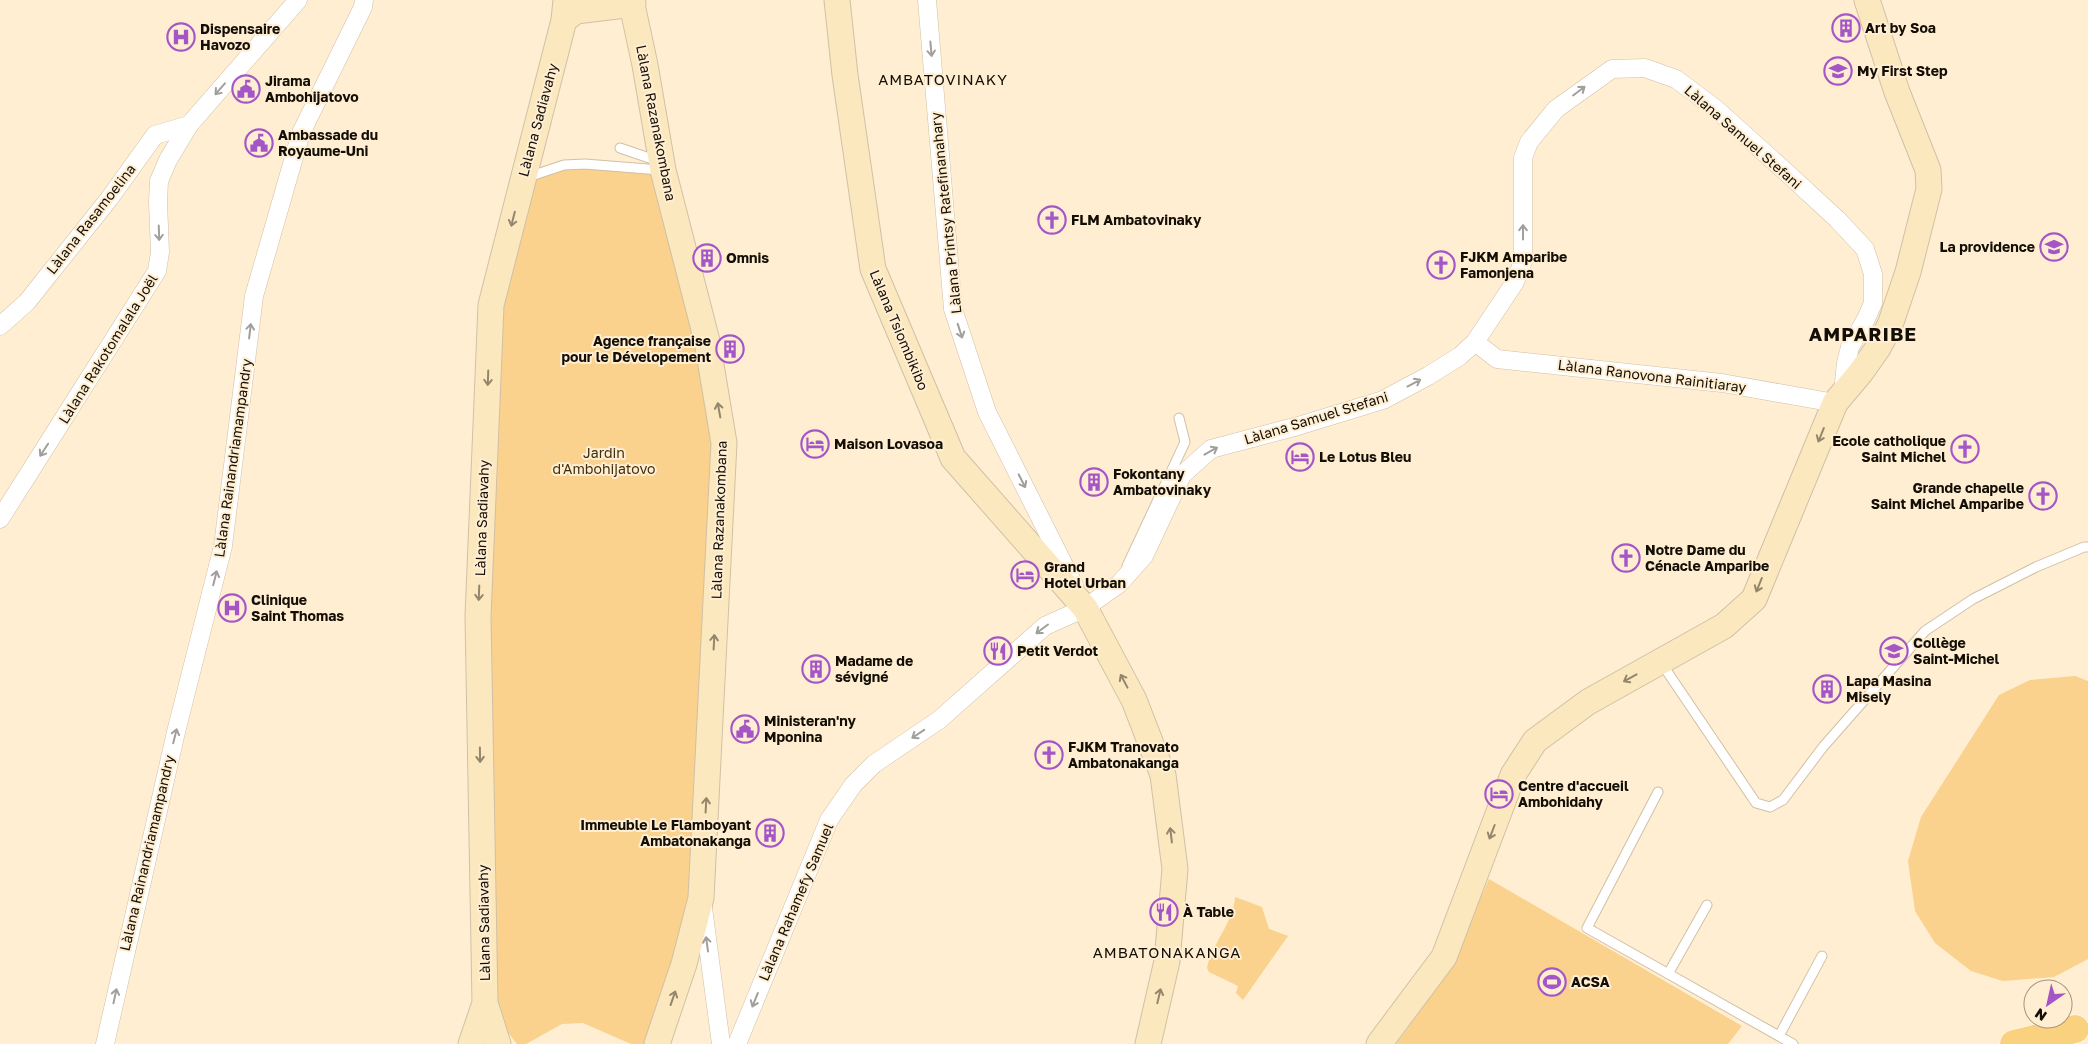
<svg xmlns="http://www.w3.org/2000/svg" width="2088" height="1044" font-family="'Golos Text',sans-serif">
  <rect width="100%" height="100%" fill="#ffeed2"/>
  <path fill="#fad18d" d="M585 164 663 170 724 443 701 898 647 1044H631L583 1023 562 1024 526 1044H517L485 1003 490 319 523 178Z
    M2075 676 2088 681V959L2054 977 2003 981 1971 971 1935 943 1915 911 1908 861 1921 817 1999 695 2030 680Z
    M1489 879 1742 1026 1728 1044H1396C1436 993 1463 937 1489 879Z
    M1235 897 1262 907 1269 929 1288 936 1243 1000 1236 993 1238 986 1209 972 1207 968C1212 943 1234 922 1235 897Z"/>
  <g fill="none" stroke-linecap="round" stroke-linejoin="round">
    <g stroke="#d0c0a5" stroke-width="11">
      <path id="lane" d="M620 148 658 161
        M528 177 564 165 585 164 660 170
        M1127 566 1185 442 1179 418
        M1662 664 1756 803 1770 807 1783 800 1823 747 1925 631 1973 599 2036 567 2084 547H2088
        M1658 792 1587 928 1793 1044
        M1668 974 1707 905
        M1779 1036 1822 956"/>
    </g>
    <g stroke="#d0c0a5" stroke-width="19">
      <path id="street" d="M927 0 953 309 987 412 1074 585
        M0 326 27 302 109 199 155 135 189 125
        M1475 342 1497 359 1722 383 1835 403
        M0 519 157 271 160 252 158 202 159 181 168 160 189 125 298 0
        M703 908 721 1044
        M105 1044 176 732 223 546 254 296 301 133 363 7 364 0
        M737 1044 829 820 853 785 874 764 939 720 1045 626 1085 608 1119 584 1144 556 1182 475 1211 449 1298 426 1383 400 1428 376 1460 356 1475 342 1515 282 1523 261V158L1529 142 1556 109 1612 69 1645 68 1676 79 1716 109 1787 173 1837 219 1865 249 1873 274V303L1866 319 1850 347 1846 363 1843 392"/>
    </g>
    <g stroke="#d0c0a5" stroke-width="27">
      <path id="secondary" d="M631 0 645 65 663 170 707 341 724 443 701 898 684 964 657 1044
        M837 0 845 75 873 269 953 458 1085 608 1134 700 1163 775 1175 869 1167 961 1148 1044
        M564 20 576 11 633 4
        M471 1044 485 1003
        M498 1044 485 1003 478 616 491 305 564 20 566 0
        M1379 1044 1444 957 1513 775 1535 741 1588 702 1724 626 1754 599 1835 403 1861 372 1878 348 1890 325 1908 272 1929 189 1928 170 1897 92 1867 0"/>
    </g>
    <g stroke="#fff" stroke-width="29">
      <path id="primary" d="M2014 1044 2075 1029"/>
    </g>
    <use href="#lane" stroke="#fff" stroke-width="9"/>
    <use href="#street" stroke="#fff" stroke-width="18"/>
    <use href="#secondary" stroke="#fce8bf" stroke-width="25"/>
    <use href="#primary" stroke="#f9d17f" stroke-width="28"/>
  </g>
  <defs><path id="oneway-shaft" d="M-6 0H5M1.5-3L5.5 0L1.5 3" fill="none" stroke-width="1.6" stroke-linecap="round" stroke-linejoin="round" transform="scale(1.25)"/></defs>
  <g stroke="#a19f9b">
    <use href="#oneway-shaft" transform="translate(931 49) rotate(85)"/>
    <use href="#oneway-shaft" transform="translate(220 89) rotate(131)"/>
    <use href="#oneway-shaft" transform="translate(1579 91) rotate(-37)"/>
    <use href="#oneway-shaft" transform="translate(1523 232) rotate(-90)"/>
    <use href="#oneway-shaft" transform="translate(159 233) rotate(88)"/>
    <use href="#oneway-shaft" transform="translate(250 331) rotate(-83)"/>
    <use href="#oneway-shaft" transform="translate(960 331) rotate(72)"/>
    <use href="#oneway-shaft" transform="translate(1414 383) rotate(-28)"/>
    <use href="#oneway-shaft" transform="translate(44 450) rotate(123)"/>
    <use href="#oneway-shaft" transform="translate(1211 451) rotate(-29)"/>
    <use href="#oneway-shaft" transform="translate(1022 481) rotate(63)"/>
    <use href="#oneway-shaft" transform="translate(215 578) rotate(-76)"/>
    <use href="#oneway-shaft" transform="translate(1042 629) rotate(143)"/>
    <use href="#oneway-shaft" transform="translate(918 734) rotate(146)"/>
    <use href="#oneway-shaft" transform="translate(175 736) rotate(-76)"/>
    <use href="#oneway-shaft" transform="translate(707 944) rotate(-98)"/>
    <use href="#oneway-shaft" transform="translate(115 996) rotate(-78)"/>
    <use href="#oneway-shaft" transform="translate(755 1000) rotate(112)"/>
  </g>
  <g stroke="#94866c">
    <use href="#oneway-shaft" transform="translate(513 219) rotate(104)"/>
    <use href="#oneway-shaft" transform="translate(488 378) rotate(92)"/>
    <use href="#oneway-shaft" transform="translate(719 410) rotate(-100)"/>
    <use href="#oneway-shaft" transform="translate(1821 435) rotate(112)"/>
    <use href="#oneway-shaft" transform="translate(1759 585) rotate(112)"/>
    <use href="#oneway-shaft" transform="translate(479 593) rotate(92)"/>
    <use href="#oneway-shaft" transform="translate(714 642) rotate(-87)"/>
    <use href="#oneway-shaft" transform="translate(1630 678) rotate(151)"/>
    <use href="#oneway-shaft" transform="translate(1124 681) rotate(-118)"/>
    <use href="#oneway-shaft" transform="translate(480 755) rotate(89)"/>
    <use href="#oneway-shaft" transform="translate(706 805) rotate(-87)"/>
    <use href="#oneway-shaft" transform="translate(1492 832) rotate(111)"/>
    <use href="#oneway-shaft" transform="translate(1171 835) rotate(-97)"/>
    <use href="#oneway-shaft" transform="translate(1159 996) rotate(-77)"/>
    <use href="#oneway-shaft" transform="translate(673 998) rotate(-71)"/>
  </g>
  <defs>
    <g id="building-ring" transform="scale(1.4375)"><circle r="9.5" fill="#ffeed2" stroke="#a456c7" stroke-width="1.5"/><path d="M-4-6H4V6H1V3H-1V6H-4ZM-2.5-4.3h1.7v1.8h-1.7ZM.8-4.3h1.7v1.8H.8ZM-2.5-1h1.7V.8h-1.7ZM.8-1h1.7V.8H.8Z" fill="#a456c7"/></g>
    <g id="hospital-ring" transform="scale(1.4375)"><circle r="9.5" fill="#ffeed2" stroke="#a456c7" stroke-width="1.5"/><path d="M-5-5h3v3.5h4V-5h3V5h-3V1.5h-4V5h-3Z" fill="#a456c7"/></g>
    <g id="school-ring" transform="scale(1.4375)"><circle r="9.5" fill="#ffeed2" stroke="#a456c7" stroke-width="1.5"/><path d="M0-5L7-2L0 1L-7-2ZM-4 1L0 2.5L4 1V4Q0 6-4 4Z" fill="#a456c7"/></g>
    <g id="civic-ring" transform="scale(1.4375)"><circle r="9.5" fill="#ffeed2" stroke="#a456c7" stroke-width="1.5"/><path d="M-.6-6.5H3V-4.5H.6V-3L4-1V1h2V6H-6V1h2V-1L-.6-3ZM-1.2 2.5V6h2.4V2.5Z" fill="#a456c7"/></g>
    <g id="church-ring" transform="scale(1.4375)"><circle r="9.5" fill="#ffeed2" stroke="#a456c7" stroke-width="1.5"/><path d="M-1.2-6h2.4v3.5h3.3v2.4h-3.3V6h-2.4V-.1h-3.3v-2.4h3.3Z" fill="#a456c7"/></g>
    <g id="hotel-ring" transform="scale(1.4375)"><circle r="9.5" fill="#ffeed2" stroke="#a456c7" stroke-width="1.5"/><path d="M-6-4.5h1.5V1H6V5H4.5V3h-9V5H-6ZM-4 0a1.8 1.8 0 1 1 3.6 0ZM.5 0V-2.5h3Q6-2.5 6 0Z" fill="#a456c7"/></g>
    <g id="restaurant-ring" transform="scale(1.4375)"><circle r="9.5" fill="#ffeed2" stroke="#a456c7" stroke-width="1.5"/><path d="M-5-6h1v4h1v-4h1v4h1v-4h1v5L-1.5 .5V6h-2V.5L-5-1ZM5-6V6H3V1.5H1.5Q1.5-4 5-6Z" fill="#a456c7"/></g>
    <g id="stadium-ring" transform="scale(1.4375)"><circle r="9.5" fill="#ffeed2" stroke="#a456c7" stroke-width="1.5"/><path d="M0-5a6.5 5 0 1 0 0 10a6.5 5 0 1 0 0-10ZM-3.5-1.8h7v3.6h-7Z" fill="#a456c7"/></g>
  </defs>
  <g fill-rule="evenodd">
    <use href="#building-ring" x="1846" y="28"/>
    <use href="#hospital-ring" x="181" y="37"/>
    <use href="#school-ring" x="1838" y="71"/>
    <use href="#civic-ring" x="246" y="89"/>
    <use href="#civic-ring" x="259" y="143"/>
    <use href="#church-ring" x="1052" y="220"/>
    <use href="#school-ring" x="2054" y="247"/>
    <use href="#building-ring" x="707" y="258"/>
    <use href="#church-ring" x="1441" y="265"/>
    <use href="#building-ring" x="730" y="349"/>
    <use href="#hotel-ring" x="815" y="444"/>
    <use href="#church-ring" x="1965" y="449"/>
    <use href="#hotel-ring" x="1300" y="457"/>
    <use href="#building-ring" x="1094" y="482"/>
    <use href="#church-ring" x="2043" y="496"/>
    <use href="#church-ring" x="1626" y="558"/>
    <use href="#hotel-ring" x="1025" y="575"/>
    <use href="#hospital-ring" x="232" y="608"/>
    <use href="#restaurant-ring" x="998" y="651"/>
    <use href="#school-ring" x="1894" y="651"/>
    <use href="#building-ring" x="816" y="669"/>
    <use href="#building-ring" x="1827" y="689"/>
    <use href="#civic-ring" x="745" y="729"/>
    <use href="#church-ring" x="1049" y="755"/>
    <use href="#hotel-ring" x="1499" y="794"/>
    <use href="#building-ring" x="770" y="833"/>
    <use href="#restaurant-ring" x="1164" y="912"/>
    <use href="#stadium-ring" x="1552" y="982"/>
  </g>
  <g text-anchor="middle" stroke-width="4" stroke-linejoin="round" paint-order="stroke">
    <g font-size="14" font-weight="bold" fill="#140f06" stroke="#ffeed2" text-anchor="start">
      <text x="1865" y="33">Art by Soa</text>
      <text x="200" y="34">Dispensaire<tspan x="200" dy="16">Havozo</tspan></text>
      <text x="1857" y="76">My First Step</text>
      <text x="265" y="86">Jirama<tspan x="265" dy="16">Ambohijatovo</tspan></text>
      <text x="278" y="140">Ambassade du<tspan x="278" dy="16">Royaume-Uni</tspan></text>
      <text x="1071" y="225">FLM Ambatovinaky</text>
      <text x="2035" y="252" text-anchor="end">La providence</text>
      <text x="1460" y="262">FJKM Amparibe<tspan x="1460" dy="16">Famonjena</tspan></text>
      <text x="726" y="263">Omnis</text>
      <text x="711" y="346" text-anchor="end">Agence française<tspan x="711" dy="16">pour le Dévelopement</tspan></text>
      <text x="1946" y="446" text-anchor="end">Ecole catholique<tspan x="1946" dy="16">Saint Michel</tspan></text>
      <text x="834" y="449">Maison Lovasoa</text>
      <text x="1319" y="462">Le Lotus Bleu</text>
      <text x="1113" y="479">Fokontany<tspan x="1113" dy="16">Ambatovinaky</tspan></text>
      <text x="2024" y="493" text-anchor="end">Grande chapelle<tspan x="2024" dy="16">Saint Michel Amparibe</tspan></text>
      <text x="1645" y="555">Notre Dame du<tspan x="1645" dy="16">Cénacle Amparibe</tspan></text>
      <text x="1044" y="572">Grand<tspan x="1044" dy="16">Hotel Urban</tspan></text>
      <text x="251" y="605">Clinique<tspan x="251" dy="16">Saint Thomas</tspan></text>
      <text x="1913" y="648">Collège<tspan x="1913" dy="16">Saint-Michel</tspan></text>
      <text x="1017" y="656">Petit Verdot</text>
      <text x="835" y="666">Madame de<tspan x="835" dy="16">sévigné</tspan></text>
      <text x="1846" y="686">Lapa Masina<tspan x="1846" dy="16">Misely</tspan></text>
      <text x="764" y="726">Ministeran'ny<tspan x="764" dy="16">Mponina</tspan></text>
      <text x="1068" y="752">FJKM Tranovato<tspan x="1068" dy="16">Ambatonakanga</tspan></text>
      <text x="1518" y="791">Centre d'accueil<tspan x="1518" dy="16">Ambohidahy</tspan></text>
      <text x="751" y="830" text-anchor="end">Immeuble Le Flamboyant<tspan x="751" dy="16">Ambatonakanga</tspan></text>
      <text x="1183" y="917">À Table</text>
      <text x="1571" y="987">ACSA</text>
    </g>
    <g font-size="14" fill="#140f06" stroke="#ffeed2">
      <text transform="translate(538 120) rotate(-75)" y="5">Làlana Sadiavahy</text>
      <text transform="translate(656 123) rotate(79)" y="5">Làlana Razanakombana</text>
      <text transform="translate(1743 137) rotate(41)" y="5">Làlana Samuel Stefani</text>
      <text transform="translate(946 213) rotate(-96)" y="5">Làlana Printsy Ratefinanahary</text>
      <text transform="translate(91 219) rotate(-52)" y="5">Làlana Rasamoelina</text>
      <text transform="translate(899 330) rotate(67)" y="5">Làlana Tsiombikibo</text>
      <text transform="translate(108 349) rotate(-58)" y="5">Làlana Rakotomalala Joël</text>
      <text transform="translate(1652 376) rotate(7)" y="5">Làlana Ranovona Rainitiaray</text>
      <text transform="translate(1316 418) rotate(-17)" y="5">Làlana Samuel Stefani</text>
      <text transform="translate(233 458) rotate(-82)" y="5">Làlana Rainandriamampandry</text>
      <text transform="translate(482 518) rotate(-88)" y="5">Làlana Sadiavahy</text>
      <text transform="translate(719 520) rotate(-88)" y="5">Làlana Razanakombana</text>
      <text transform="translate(147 853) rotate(-77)" y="5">Làlana Rainandriamampandry</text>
      <text transform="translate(796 902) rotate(-67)" y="5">Làlana Rahamefy Samuel</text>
      <text transform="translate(484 923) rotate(-91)" y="5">Làlana Sadiavahy</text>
    </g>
    <g font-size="14" fill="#3f2d0b" stroke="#ffeed2">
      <text x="604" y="458">Jardin<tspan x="604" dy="16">d'Ambohijatovo</tspan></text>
    </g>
    <g font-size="15" letter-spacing="1" fill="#140f06" stroke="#ffeed2">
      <text x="943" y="85">AMBATOVINAKY</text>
      <text x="1167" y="958">AMBATONAKANGA</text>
    </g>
    <g font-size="19" font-weight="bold" letter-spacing="1" fill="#140f06" stroke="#ffeed2">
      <text x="1863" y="341">AMPARIBE</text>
    </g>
  </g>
  <g transform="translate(2048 1004) rotate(214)"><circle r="24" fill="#ffeed2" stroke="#a19580"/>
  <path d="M0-4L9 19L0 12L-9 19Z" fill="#a456c7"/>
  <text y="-8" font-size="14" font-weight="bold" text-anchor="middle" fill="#140f06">N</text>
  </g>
</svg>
